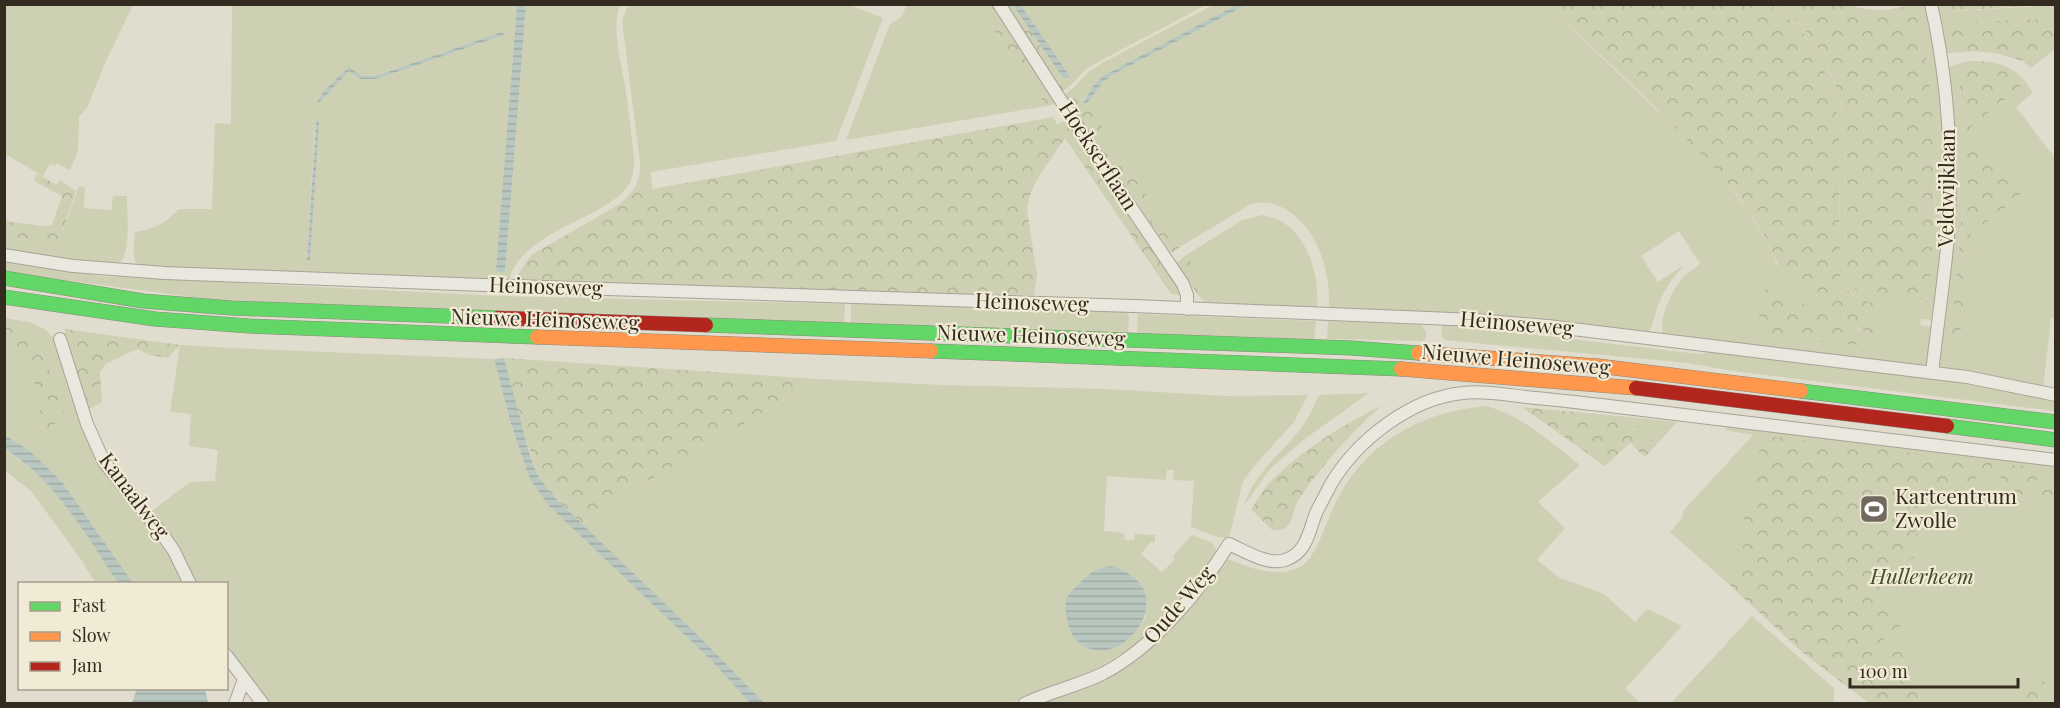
<svg xmlns="http://www.w3.org/2000/svg" width="2060" height="708" font-family="'Playfair Display',serif">
  <defs>
    <pattern id="forest-crowns" width="20" height="18" patternUnits="userSpaceOnUse" patternTransform="scale(1.5)"><rect width="20" height="18" fill="#cdd0b2"/><path d="M2 6a3 3 0 1 1 6 0M12 15a3 3 0 1 1 6 0" fill="none" stroke="#b1b399"/></pattern>
    <pattern id="water-rules" width="6" height="5" patternUnits="userSpaceOnUse" patternTransform="scale(1.5)"><rect width="6" height="5" fill="#b8c7bf"/><path d="M0 2.5h6" fill="none" stroke="#9faba4"/></pattern>
  </defs>
  <rect width="100%" height="100%" fill="#e1ddce"/>
  <path fill="#cdd0b2" fill-rule="evenodd" d="M517 4 505 164V272L526 5H620C611 30 621 60 625 86 628 104 630 122 632 141 634 155 636 169 630 182 623 196 609 203 596 211 565 228 519 244 509 280L374 274 138 267C131 257 134 243 135 232 158 228 163 224 179 209H212L215 123 231 124 232 5ZM502 32 504 35 376 79H361L349 71 320 102 321 95 349 67 362 76H376ZM318 121 310 260H307L315 123Z
    M5 5H133L105 63 87 108 79 117 78 151 70 170 57 163 55 166 50 164 43 176 5 154Z
    M628 5H849L883 18 836 141 651 172 652 189 636 186 640 172V162L622 21Z
    M907 5H977L1046 106 846 140 890 24 901 17Z
    M1021 5H1206L1102 60 1086 69 1072 84 1068 79 1069 75Z
    M1213 5H1236L1103 76 1084 100 1074 87 1088 72 1104 62Z
    M1246 5H1547L1690 142 1724 179 1749 212 1769 245 1776 263 1786 278 1793 285 1807 290 1827 302 1861 331 1869 303C1857 298 1843 290 1840 277L1839 126C1834 90 1818 44 1790 19 1784 14 1777 9 1771 5H1779C1818 34 1837 78 1845 125L1846 279 1879 296 1927 302 1935 207 1934 143 1916 5H1928L1942 90 1946 199 1935 320 1921 319 1920 325 1931 327 1933 330 1929 362 1920 367 1663 335C1658 319 1673 288 1684 276 1689 272 1695 268 1700 264L1679 231 1641 256 1658 282 1684 265C1674 277 1663 291 1658 306 1654 316 1654 325 1648 333L1444 313 1329 307C1330 288 1326 265 1318 247 1307 221 1278 194 1249 205L1180 247 1087 104 1103 82 1114 74Z
    M1935 5H1938L1941 12 2055 5V18L1943 23 1948 53 1944 52Z
    M2055 36V49L2031 68 2023 61Z
    M1958 64 1964 136V190L1950 346 1959 347 1970 235 2021 195 1971 127 2026 82 2033 93 2016 107 2055 158V318H2051L2043 388 1942 369 1938 367 1948 273 1946 68Z
    M79 186 85 187 84 208 111 210 113 196H127C127 214 132 256 117 266L5 251 4 236 58 245Z
    M1262 215C1269 217 1277 218 1284 223 1309 239 1320 279 1317 307L1206 303 1198 295H1211L1186 255 1242 220Z
    M4 262 99 276 499 296 845 304 844 324 214 300 5 272Z
    M851 303 1125 310 1129 317 1128 333 851 324Z
    M1138 314 1316 321 1314 339 1137 333Z
    M5 318 33 323 46 330 54 338 82 422 99 462 125 497 173 554 186 583H133L62 482 30 451 5 435V344C9 348 16 352 20 356 27 364 38 390 40 401 42 412 33 426 47 431L57 422 74 395 57 393C46 357 42 340 5 326Z
    M1328 321 1421 325 1426 331V338L1424 341 1327 339Z
    M1444 324 1699 354 1716 351 1948 379 2055 400V411L1733 371 1688 363 1444 340C1441 334 1440 330 1444 324Z
    M180 345 232 348 494 359 511 424 530 478 549 506 710 659 750 703H266L227 651 226 584 192 583 149 513 190 482 215 481 218 450 189 446 191 414 170 412Z
    M819 379 942 385 1106 389 1226 396 1308 395 1294 422 1255 465 1243 481 1229 538 1217 537 1191 527 1194 481 1173 480 1174 470H1167L1166 480 1107 476 1104 531 1124 533 1125 540H1134L1135 534 1155 535V543L1151 542 1141 554 1162 572 1175 559 1173 556 1192 535 1213 543 1217 552 1214 562 1159 626 1130 649 1092 671 1010 703H764L701 638 581 523 625 495ZM1147 602 1145 619 1112 649 1097 651 1089 649 1070 630 1066 611Z
    M1369 393 1306 438 1270 469 1244 506C1253 474 1278 457 1298 432 1307 421 1313 408 1319 395Z
    M1486 406C1522 415 1551 443 1580 465L1538 502 1565 528 1537 560 1560 578 1604 594 1635 622 1647 609 1682 626 1625 689 1641 703 1033 704 1095 679 1185 613 1206 590 1228 559C1250 568 1280 580 1303 565 1316 556 1326 523 1333 508 1362 445 1418 412 1486 406Z
    M1629 417 1677 422 1657 444Z
    M1730 426 2055 465V703H1873L1738 561 1723 579 1670 532 1682 518 1683 511 1753 435 1725 430 1726 427Z
    M4 449C56 481 85 534 118 583H96L85 567V565L31 491 5 471Z
    M1752 616 1834 688V703H1671Z"/>
  <path fill="url(#forest-crowns)" d="M2055 4 1940 12 1938 5V4Z
    M977 5H992L1057 104 1046 106Z
    M1004 5H1013L1063 78 1068 79 1072 84 1062 92Z
    M1547 5H1771C1778 10 1787 16 1793 22 1820 49 1834 90 1839 126L1840 277C1843 293 1863 302 1878 304L1874 336C1849 326 1832 302 1807 290 1799 287 1793 286 1787 279 1778 269 1775 256 1768 243 1756 220 1740 197 1722 177 1667 116 1606 60 1547 5Z
    M1779 5H1849C1862 9 1878 12 1892 9 1901 8 1906 4 1916 5 1938 103 1939 203 1927 302L1879 296 1878 299C1864 297 1854 290 1846 279L1845 125C1838 78 1818 34 1779 5Z
    M2055 18V36L2023 61 2000 54 1976 51 1948 53 1943 23Z
    M1969 61C1992 61 2011 63 2026 82L1971 127 2021 195 1970 235 1959 348 1950 346 1964 190V136L1958 64Z
    M1074 87 1084 100 1085 105 1087 104 1180 247 1171 253 1064 95Z
    M1053 117 1057 124 1068 119 1184 295 1171 294 1065 138C1052 159 1029 184 1027 210L1037 275 1034 295 876 293 520 282 518 274 531 255 618 205 628 197 636 186 652 189Z
    M37 173 56 185 60 180 76 191 58 245 5 236V221L41 226 52 225 62 196 34 181Z
    M1186 255 1212 295H1198L1177 263Z
    M1764 289 1820 311 1860 345 1756 336Z
    M5 326C42 340 46 357 57 393L74 395 57 422 47 431C33 425 42 412 40 401 38 390 27 364 20 356 16 352 9 348 5 344Z
    M65 329 180 345 168 358 150 355 137 349 106 364 100 372 102 402 87 410 64 341Z
    M504 358 819 379 625 495 581 523 551 494 537 474 513 398Z
    M1382 405C1350 434 1323 464 1299 499 1290 512 1296 533 1272 530L1251 509C1258 500 1264 487 1273 479 1304 448 1343 425 1382 405Z
    M1522 407 1629 417 1657 444 1645 457 1630 443 1605 466Z
    M1761 435 1991 462 1992 464V477L1976 476 1973 502 1918 505 1915 534H1922L1921 550 1916 558 1904 559 1896 563 1887 571 1883 580 1891 610 1904 625 1882 635 1885 644C1892 646 1898 640 1906 641 1898 664 1923 686 1935 703H1909L1897 680 1889 656 1880 660 1886 669 1901 703H1869L1804 654 1723 579 1745 552 1738 535 1745 528 1744 515 1757 500V472Z
    M2004 464 2055 469V504L2038 503 2040 481 2029 479 2026 495 2000 490 2001 470Z
    M2033 677 2049 684 2038 703H2022Z"/>
  <path fill="url(#water-rules)" d="M517 5H526L505 272H496Z
    M1013 5H1021L1069 75V78H1063Z
    M1236 5H1246L1114 74 1103 82 1087 104 1083 103 1094 85 1103 76Z
    M502 32 504 35 376 79H360L349 71 320 102H317L324 91 349 67 362 76H376Z
    M316 120 319 122 310 260H307Z
    M504 358 529 452 537 474 551 494 701 638 764 703H750L710 659 549 506 530 479 511 424 494 359Z
    M5 435 30 451 62 482 133 583H118C85 534 56 481 5 449Z
    M1111 566C1194 590 1111 687 1073 636 1070 631 1068 625 1067 619 1066 614 1065 606 1066 601 1068 592 1089 573 1098 569 1102 567 1107 567 1111 566Z
    M137 689H205L208 703H132Z"/>
  <g fill="none" stroke-linecap="round" stroke-linejoin="round">
    <g stroke="#a6a297" stroke-width="14">
      <path id="street" d="M999 4 1101 163 1183 284 1187 295V309
        M1931 4C1948 80 1953 159 1948 236 1944 282 1937 327 1932 373
        M4 255 73 266 165 273 513 286 1134 306 1476 320 1548 326 1967 377 2056 395
        M60 339 87 424 104 462 163 535 174 551 190 584
        M226 655 263 704
        M235 704 244 679
        M1024 704C1049 692 1077 686 1102 674 1153 648 1199 592 1229 544 1245 551 1268 566 1285 560 1307 553 1309 531 1316 513 1321 503 1326 494 1331 484 1357 440 1411 398 1463 393 1485 390 1513 396 1536 398 1577 402 1618 407 1659 412 1791 428 1923 444 2056 460"/>
    </g>
    <g stroke="#8c877d" stroke-width="15">
      <path id="fast" d="M4 278 143 301 231 308 498 318
        M4 297 155 319 249 326 537 337
        M706 325 1351 348 1418 353
        M931 351 1401 369
        M1801 391 2056 422
        M1947 426 2056 440"/>
    </g>
    <g stroke="#8c877d" stroke-width="15">
      <path id="slow" d="M537 337 931 351
        M1418 353 1598 366 1801 391
        M1401 369 1636 388"/>
    </g>
    <g stroke="#8c877d" stroke-width="15">
      <path id="jam" d="M498 318 706 325
        M1636 388 1947 426"/>
    </g>
    <use href="#street" stroke="#eae7de" stroke-width="12"/>
    <use href="#fast" stroke="#63d668" stroke-width="14"/>
    <use href="#slow" stroke="#ff974d" stroke-width="14"/>
    <use href="#jam" stroke="#b3261e" stroke-width="14"/>
  </g>
  <defs>
    <g id="stadium-square" transform="scale(1.5)"><rect x="-9" y="-9" width="18" height="18" rx="4" fill="#71695d" stroke="#f1ebd5"/><path d="M0-5a6.5 5 0 1 0 0 10a6.5 5 0 1 0 0-10ZM-3.5-1.8h7v3.6h-7Z" fill="#fff"/></g>
  </defs>
  <g fill-rule="evenodd">
    <use href="#stadium-square" x="1874" y="509"/>
  </g>
  <g text-anchor="middle" stroke-width="4.5" stroke-linejoin="round" paint-order="stroke">
    <g font-size="21" fill="#342b20" stroke="#f1ebd5">
      <text transform="translate(1098 156) rotate(57)" y="7">Hoekserflaan</text>
      <text transform="translate(1947 188) rotate(-89)" y="7">Veldwijklaan</text>
      <text transform="translate(546 287) rotate(2)" y="7">Heinoseweg</text>
      <text transform="translate(1032 303) rotate(2)" y="7">Heinoseweg</text>
      <text transform="translate(545 320) rotate(2)" y="7">Nieuwe Heinoseweg</text>
      <text transform="translate(1517 324) rotate(5)" y="7">Heinoseweg</text>
      <text transform="translate(1031 336) rotate(2)" y="7">Nieuwe Heinoseweg</text>
      <text transform="translate(1516 360) rotate(5)" y="7">Nieuwe Heinoseweg</text>
      <text transform="translate(134 496) rotate(53)" y="7">Kanaalweg</text>
      <text transform="translate(1179 605) rotate(-49)" y="7">Oude Weg</text>
    </g>
    <g font-size="21" fill="#342b20" stroke="#f1ebd5" text-anchor="start">
      <text x="1895" y="504">Kartcentrum<tspan x="1895" dy="24">Zwolle</tspan></text>
    </g>
    <g font-size="21" font-style="italic" fill="#424e29" stroke="#f1ebd5">
      <text x="1922" y="584">Hullerheem</text>
    </g>
  </g>
  <rect width="2060" height="708" fill="none" stroke="#342b20" stroke-width="12"/>
  <rect x="18" y="582" width="210" height="108" fill="#f1ebd5" stroke="#a59e8d" stroke-width="1.5"/>
  <rect x="30" y="602" width="30" height="9" fill="#63d668" stroke="#a59e8d" stroke-width="1.5"/>
  <text x="72" y="612" font-size="18" fill="#342b20">Fast</text>
  <rect x="30" y="632" width="30" height="9" fill="#ff974d" stroke="#a59e8d" stroke-width="1.5"/>
  <text x="72" y="642" font-size="18" fill="#342b20">Slow</text>
  <rect x="30" y="662" width="30" height="9" fill="#b3261e" stroke="#a59e8d" stroke-width="1.5"/>
  <text x="72" y="672" font-size="18" fill="#342b20">Jam</text>
  <path d="M1850 678v9h168v-9" fill="none" stroke="#342b20" stroke-width="3"/>
  <text x="1859" y="678" font-size="18" fill="#342b20" stroke="#f1ebd5" stroke-width="4.5" paint-order="stroke">100 m</text>
</svg>
